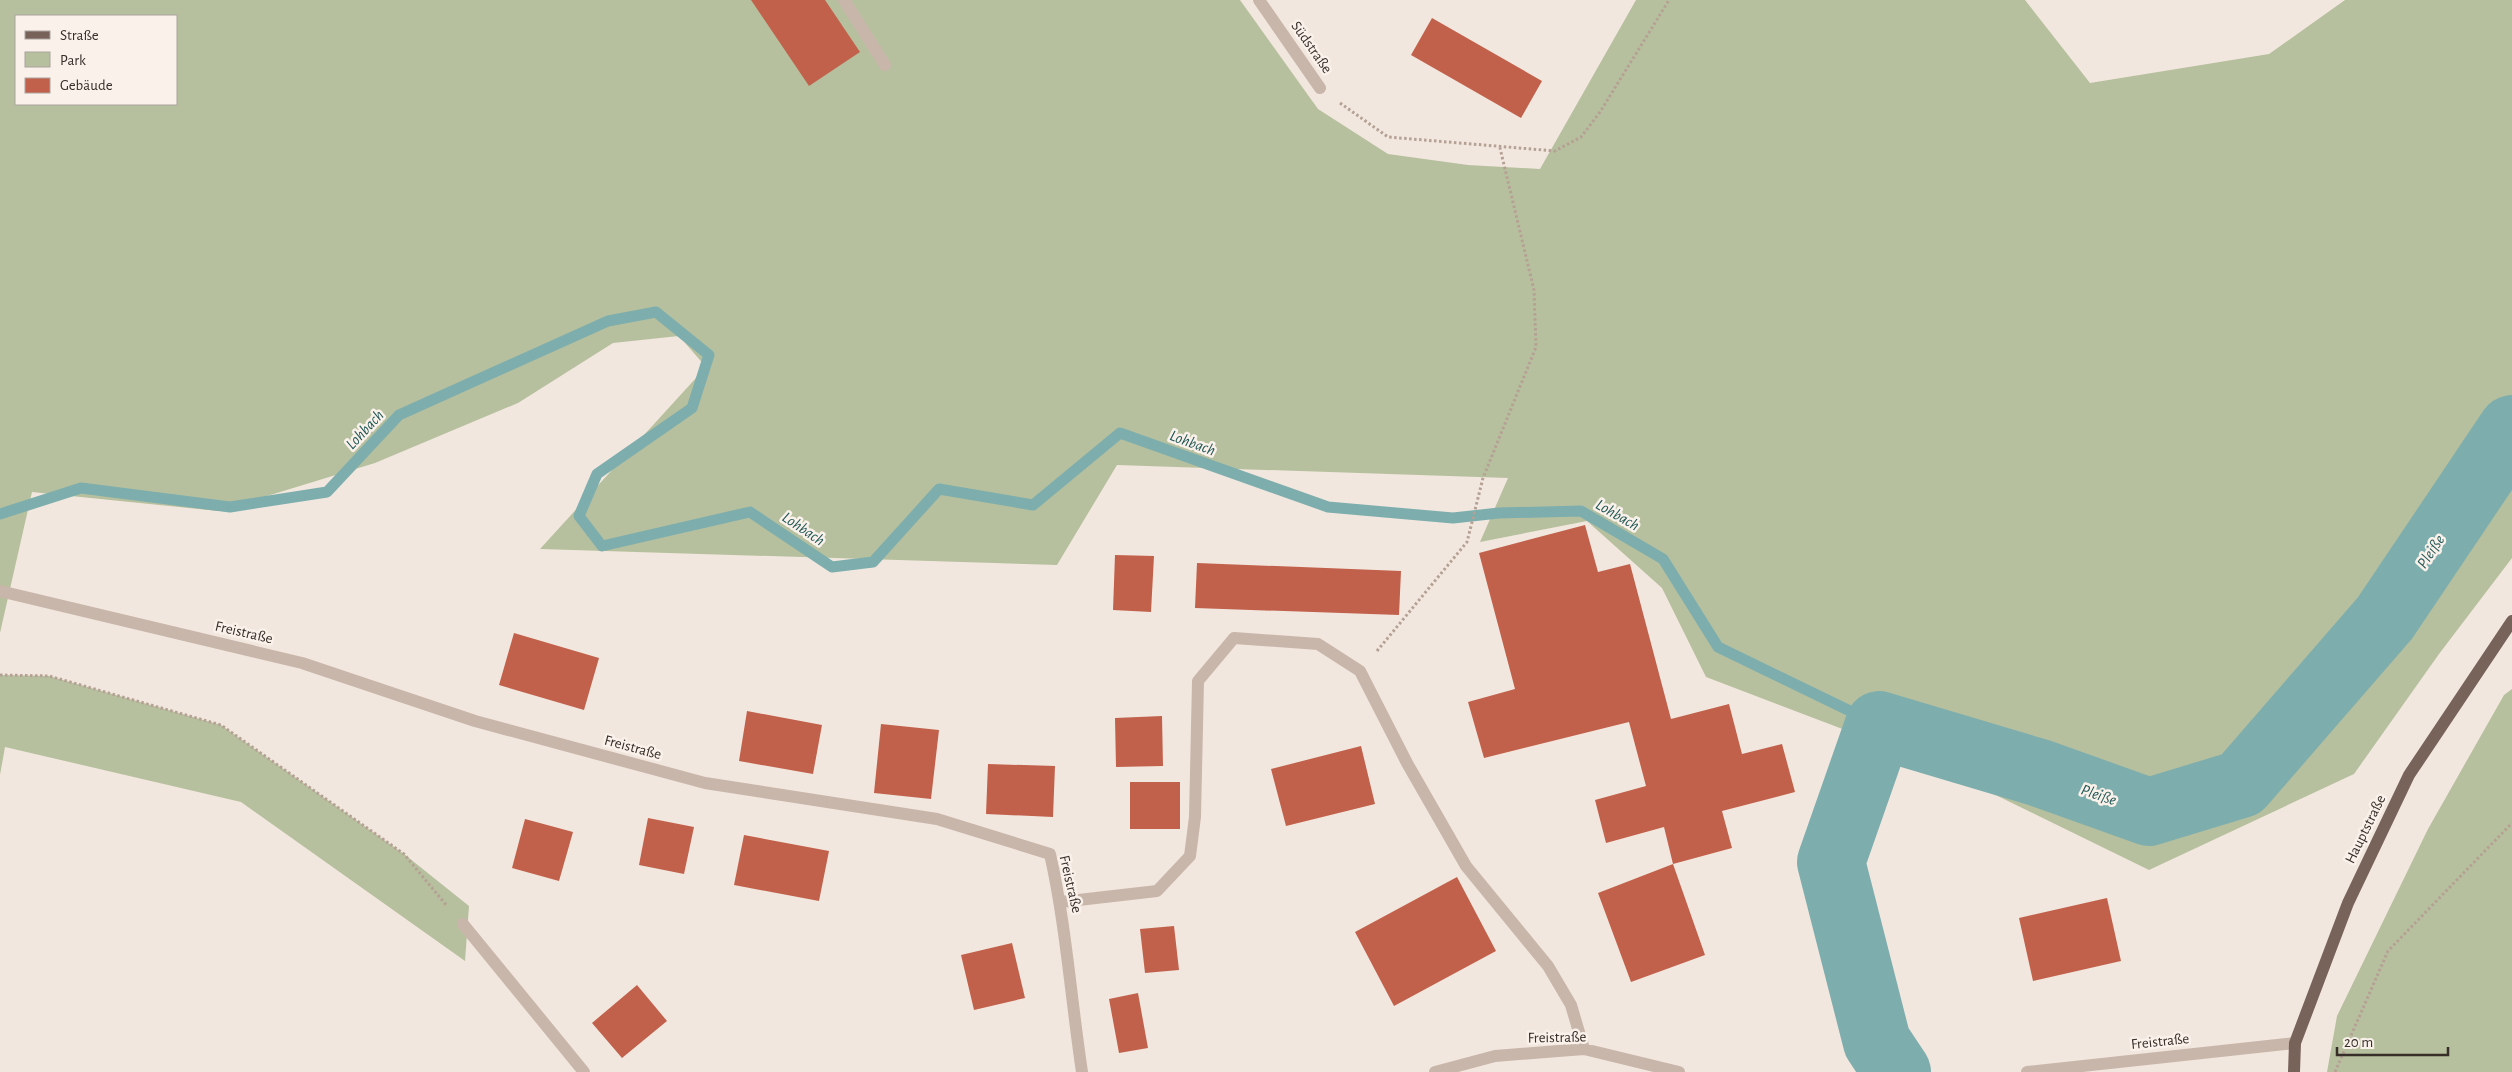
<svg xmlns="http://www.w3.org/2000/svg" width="2512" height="1072" font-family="'Alegreya Sans',sans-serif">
  <rect width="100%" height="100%" fill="#f2e7de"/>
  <path fill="#b7c09e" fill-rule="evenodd" d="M0 0H1240L1318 109 1388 154 1468 165 1540 169 1636 0H2025L2090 83 2269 54 2345 0H2512V558L2439 654 2354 774 2149 870 1924 760 1706 677 1662 588 1587 521 1480 542 1508 478 1117 465 1057 565 540 549 706 367 679 336 613 343 518 403 375 463 218 511 32 492 0 633ZM16 16H176V104H16Z
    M0 675 49 676 221 725 404 854 469 906 465 961 241 802 5 747 0 775Z
    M2512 689V1072H2327L2337 1016 2428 829 2504 695Z"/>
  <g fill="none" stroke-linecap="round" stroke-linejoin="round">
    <path stroke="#7daead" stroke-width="11" d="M0 514 81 488 230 507 327 492 399 415 608 321 656 312 709 355 692 408 597 474 579 516 602 546 750 512 832 567 873 562 939 489 1033 505 1120 433 1328 507 1453 518 1499 513 1581 511 1663 559 1718 647 1879 725"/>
    <path stroke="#7daead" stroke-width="68" d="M1897 1072 1877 1042 1831 862 1879 725 2040 773 2149 812 2241 784 2385 618 2512 429"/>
  </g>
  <path fill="#c2614b" d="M751 0H825L860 52 809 86Z
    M1432 18 1542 81 1521 118 1411 55Z
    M1585 525 1598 572 1630 564 1671 719 1729 704 1742 754 1782 744 1795 792 1722 811 1732 848 1673 864 1664 827 1606 843 1595 800 1646 786 1629 722 1484 758 1468 702 1515 689 1479 553Z
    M1115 555 1154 556 1151 612 1113 610Z
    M1197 563 1401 571 1399 615 1195 608Z
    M514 633 599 658 584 710 499 685Z
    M747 711 822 725 813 774 739 761Z
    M1162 716 1163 766 1116 767 1115 718Z
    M881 724 939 730 931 799 874 793Z
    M1361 746 1375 804 1286 826 1271 769Z
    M988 764 1055 766 1053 817 986 814Z
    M1130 782H1180V829H1130Z
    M648 818 694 827 684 874 639 865Z
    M525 819 573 832 559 881 512 868Z
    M744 835 829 851 819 901 734 885Z
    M1673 864 1705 955 1631 982 1598 893Z
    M1457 877 1496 951 1394 1006 1355 932Z
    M2107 898 2121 961 2033 981 2019 918Z
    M1174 926 1179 970 1145 973 1140 929Z
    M1012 943 1025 998 974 1010 961 955Z
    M637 985 667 1021 622 1058 592 1023Z
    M1138 993 1148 1048 1119 1053 1109 999Z"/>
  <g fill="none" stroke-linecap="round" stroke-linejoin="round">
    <path stroke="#b5a094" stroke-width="3" stroke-dasharray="2.5 2.5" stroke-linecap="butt" d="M1340 103 1388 137 1555 151 1581 137 1600 112 1669 0
      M1377 651 1467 542 1483 478 1536 347 1534 290 1500 148
      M0 675 49 676 221 725 404 854 447 906
      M2335 1072 2388 951 2512 823"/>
    <path stroke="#c9b6aa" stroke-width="12" d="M844 0 885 65
      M1259 0 1320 88
      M0 591 302 663 475 721 705 783 937 819 1050 854C1066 925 1071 999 1082 1072
      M1061 902 1157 891 1190 856 1195 817 1198 681 1234 638 1318 644 1360 671 1407 763 1466 866 1548 966 1571 1005 1584 1049
      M463 924 584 1072
      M1435 1072 1495 1056 1584 1049 1679 1072
      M2027 1072 2295 1043"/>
    <path stroke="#78635b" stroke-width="12" d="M2294 1072 2295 1043 2348 903 2409 775 2512 621"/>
  </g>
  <g text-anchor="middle" stroke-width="5" stroke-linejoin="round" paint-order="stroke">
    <g font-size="15" fill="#372d29" stroke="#f9f1ea">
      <text transform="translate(1312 47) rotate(55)" y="5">Südstraße</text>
      <text transform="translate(244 632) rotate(13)" y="5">Freistraße</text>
      <text transform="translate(633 747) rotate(15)" y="5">Freistraße</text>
      <text transform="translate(2365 829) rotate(-64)" y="5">Hauptstraße</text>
      <text transform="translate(1071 884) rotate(77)" y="5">Freistraße</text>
      <text transform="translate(1557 1037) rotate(-1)" y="5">Freistraße</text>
      <text transform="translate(2160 1041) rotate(-6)" y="5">Freistraße</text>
    </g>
    <g font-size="16" font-style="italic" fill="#205757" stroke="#f9f1ea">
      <text transform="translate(364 429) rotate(-47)" y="6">Lohbach</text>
      <text transform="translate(1193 442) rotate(20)" y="6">Lohbach</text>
      <text transform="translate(1618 514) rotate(30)" y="6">Lohbach</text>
      <text transform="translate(804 528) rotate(34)" y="6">Lohbach</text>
      <text transform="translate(2430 551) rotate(-56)" y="6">Pleiße</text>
      <text transform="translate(2099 794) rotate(19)" y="6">Pleiße</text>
    </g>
  </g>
  <rect x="15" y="15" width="162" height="90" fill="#f9f1ea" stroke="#aba39d"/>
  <rect x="25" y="31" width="25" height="8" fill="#78635b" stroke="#aba39d"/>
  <text x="60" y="40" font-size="15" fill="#372d29">Straße</text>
  <rect x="25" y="52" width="25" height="15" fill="#b7c09e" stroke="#aba39d"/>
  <text x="60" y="65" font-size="15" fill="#372d29">Park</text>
  <rect x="25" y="78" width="25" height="15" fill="#c2614b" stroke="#aba39d"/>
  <text x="60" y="90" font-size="15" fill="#372d29">Gebäude</text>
  <path d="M2337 1047v8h111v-8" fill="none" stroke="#372d29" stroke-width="2.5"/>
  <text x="2344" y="1047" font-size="15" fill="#372d29" stroke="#f9f1ea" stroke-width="4" paint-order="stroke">20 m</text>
</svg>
